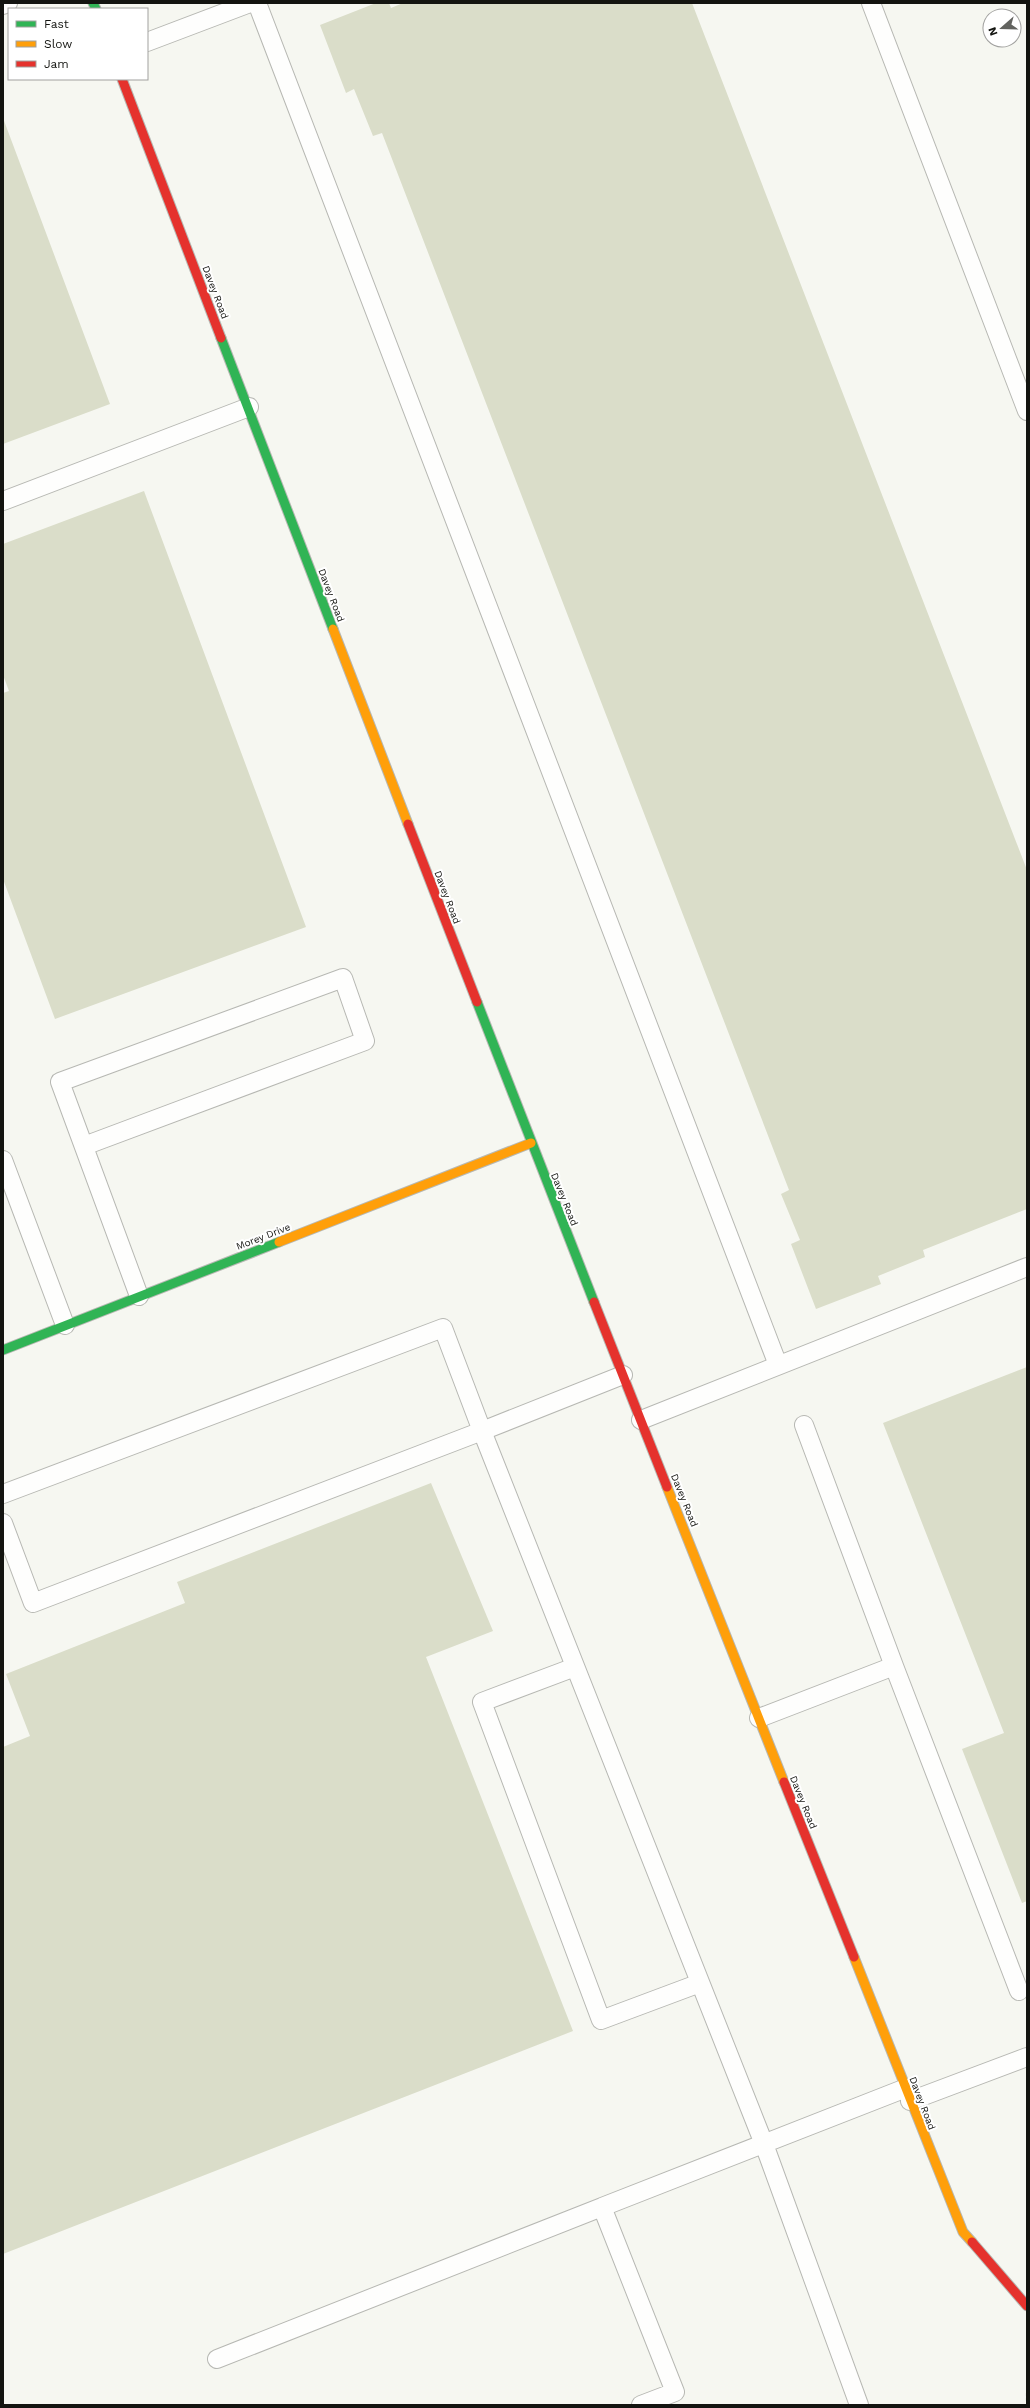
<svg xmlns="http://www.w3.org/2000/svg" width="1030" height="2408" font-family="'Work Sans',sans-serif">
  <rect width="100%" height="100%" fill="#f6f7f1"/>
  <path fill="#daddc9" d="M376 3H389L391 8 403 3H692L1027 870V1209L923 1250 925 1257 878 1276 881 1284 816 1309 791 1244 800 1240 781 1194 789 1190 382 133 373 136 354 89 346 93 320 25Z
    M3 118 110 404 3 444Z
    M144 491 306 927 55 1019 3 879V693L9 691 3 675V544Z
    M1027 1367V1901L1022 1903 962 1749 1004 1733 883 1423Z
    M431 1483 493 1631 426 1657 573 2031 3 2254V1747L30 1736 6 1674 185 1603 177 1582Z"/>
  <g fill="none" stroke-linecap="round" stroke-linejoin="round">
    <g stroke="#b7b8b3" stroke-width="20">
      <path id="lane" d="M257 3 778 1365
        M871 3 1027 411
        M3 5 8 3
        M147 42 250 3
        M3 501 249 407
        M84 1146 365 1041 343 978 60 1082 139 1296
        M3 1160 65 1325
        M641 1420 1027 1267
        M804 1425 894 1666
        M3 1494 443 1328 482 1431 623 1375
        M3 1523 33 1603 482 1431 764 2144 859 2405
        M575 1667 482 1702 601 2020 700 1983
        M759 1718 894 1666 1019 1991
        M910 2101 1027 2057
        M217 2359 602 2207
        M641 2405 675 2392 602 2207 906 2088"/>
    </g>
    <g stroke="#b7b8b3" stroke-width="11">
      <path id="fast" d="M93 3 96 9
        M221 338 333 629
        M477 1002 594 1302
        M3 1350 279 1242"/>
    </g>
    <g stroke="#b7b8b3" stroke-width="11">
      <path id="slow" d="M333 629 408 824
        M279 1242 531 1143
        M667 1487 784 1782
        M854 1957 963 2232 972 2242"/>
    </g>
    <g stroke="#b7b8b3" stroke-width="11">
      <path id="jam" d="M122 79 221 338
        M408 824 477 1002
        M594 1302 667 1487
        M784 1782 854 1957
        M972 2242 1027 2306"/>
    </g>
    <path stroke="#dddedc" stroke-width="2.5" stroke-dasharray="3 2" stroke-linecap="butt" d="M1027 2393V2402"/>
    <use href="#lane" stroke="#fefefd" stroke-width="18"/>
    <use href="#fast" stroke="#30b455" stroke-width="9"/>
    <use href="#slow" stroke="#ff9f0a" stroke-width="9"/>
    <use href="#jam" stroke="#e5322d" stroke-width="9"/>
  </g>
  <g text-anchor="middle" stroke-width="4" stroke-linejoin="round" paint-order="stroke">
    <g font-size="10" fill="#131410" stroke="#fff">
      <text transform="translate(216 292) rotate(69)" y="4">Davey Road</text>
      <text transform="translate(332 595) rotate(69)" y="4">Davey Road</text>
      <text transform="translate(448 897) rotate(69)" y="4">Davey Road</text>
      <text transform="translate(565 1199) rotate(68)" y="4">Davey Road</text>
      <text transform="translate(263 1236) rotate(-21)" y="4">Morey Drive</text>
      <text transform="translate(685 1500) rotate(68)" y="4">Davey Road</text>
      <text transform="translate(804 1802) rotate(68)" y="4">Davey Road</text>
      <text transform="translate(923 2103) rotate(69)" y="4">Davey Road</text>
    </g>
  </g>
  <rect width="1030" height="2408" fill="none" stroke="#131410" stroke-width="8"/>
  <rect x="8" y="8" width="140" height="72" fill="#ffffff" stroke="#a1a19f"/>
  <rect x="16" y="21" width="20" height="6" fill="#30b455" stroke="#a1a19f"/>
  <text x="44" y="28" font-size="12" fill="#131410">Fast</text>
  <rect x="16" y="41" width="20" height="6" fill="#ff9f0a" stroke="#a1a19f"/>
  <text x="44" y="48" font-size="12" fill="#131410">Slow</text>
  <rect x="16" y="61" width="20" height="6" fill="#e5322d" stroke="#a1a19f"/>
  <text x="44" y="68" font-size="12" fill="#131410">Jam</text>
  <g transform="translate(1002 28) rotate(250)"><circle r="19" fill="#ffffff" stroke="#a1a19f"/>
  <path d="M0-3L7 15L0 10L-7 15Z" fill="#62635f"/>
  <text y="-6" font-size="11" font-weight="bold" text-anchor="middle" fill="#131410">N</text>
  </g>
</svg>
